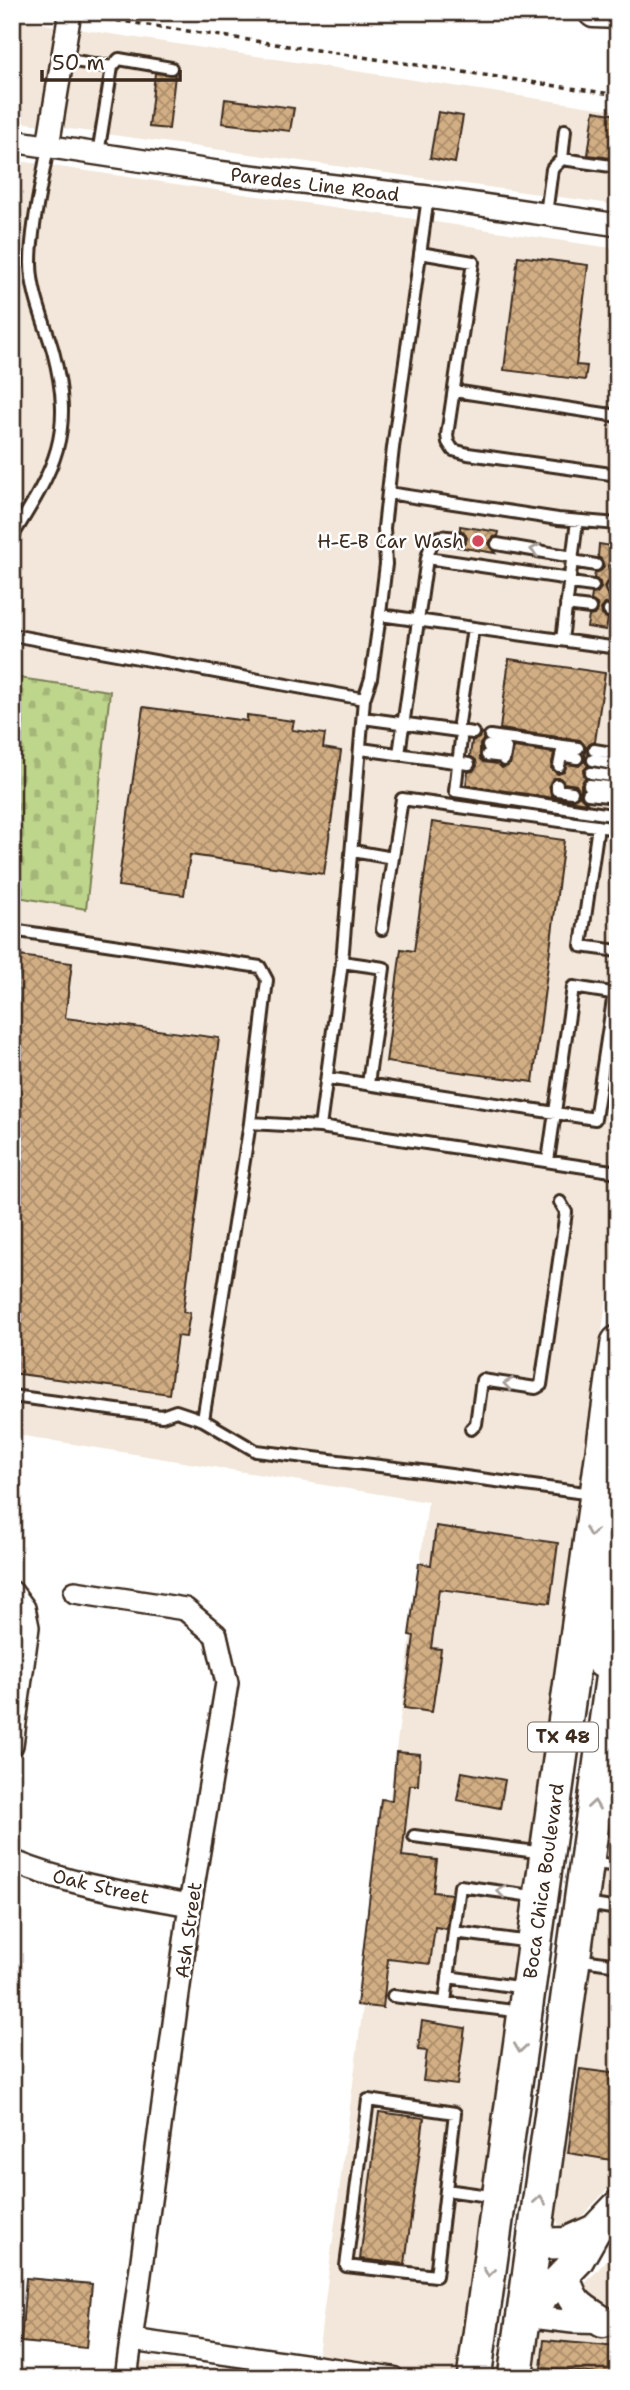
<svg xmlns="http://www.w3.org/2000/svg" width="630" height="2390" font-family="'Shantell Sans',sans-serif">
  <defs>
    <pattern id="cemetery-stones" width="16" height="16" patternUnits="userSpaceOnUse" patternTransform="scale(1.75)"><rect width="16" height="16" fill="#bed58c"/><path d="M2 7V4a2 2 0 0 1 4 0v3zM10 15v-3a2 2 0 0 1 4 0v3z" fill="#a4b778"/></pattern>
    <pattern id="building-cross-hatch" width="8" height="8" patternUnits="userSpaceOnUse" patternTransform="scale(1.75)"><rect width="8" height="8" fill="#d2ae84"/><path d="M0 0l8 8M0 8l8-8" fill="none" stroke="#ac8e6b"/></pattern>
  </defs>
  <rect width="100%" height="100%" fill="#fff"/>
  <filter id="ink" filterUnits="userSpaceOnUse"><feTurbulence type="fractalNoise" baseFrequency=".0143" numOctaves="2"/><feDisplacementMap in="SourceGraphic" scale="14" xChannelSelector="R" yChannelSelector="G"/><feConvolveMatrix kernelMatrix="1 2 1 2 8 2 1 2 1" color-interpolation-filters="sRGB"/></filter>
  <g filter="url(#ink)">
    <path fill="#f2e7da" d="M12 19 618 111V205L12 121Z
      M12 160 618 249V1218L455 2378H315L428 1502 12 1434V896L86 908 109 691 12 677Z
      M618 1739V2178L564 2235 552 2211Z
      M618 2248V2378H524L527 2346Z
      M116 2357 260 2378H113Z"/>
    <path fill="url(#cemetery-stones)" stroke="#7c8055" stroke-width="2" d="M12 677 110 691 86 909 12 896Z"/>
    <path fill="url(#building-cross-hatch)" stroke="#3b2a1e" stroke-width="2" fill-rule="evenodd" d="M155 73 175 75 169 129 149 127Z
      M225 99 294 108 290 131 222 123Z
      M594 111 618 115V159L588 155Z
      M438 112 463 116 455 163 430 158Z
      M518 256 588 265 576 365 587 366 585 380 504 370Z
      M460 526 499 532 498 536 494 537 489 542 490 547 495 553 458 547 465 543 467 538 464 532 460 530Z
      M599 544 618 547 617 559 612 561 608 566 610 571 615 575 614 580 606 583 604 587 607 594 611 596 610 603 605 604 601 609 602 615 608 619 606 630 587 627 589 616 594 615 598 610 597 604 591 600 592 594 597 593 601 588 600 582 594 578 595 573 602 570 604 566 601 559 598 557Z
      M509 659 605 673 595 742 591 743 586 748 585 762 588 766 583 771 585 778 581 784V797L587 803 466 785 468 772 473 771 477 766 476 760 470 756 472 741 479 738 481 732 483 733V740L480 744V759L483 762 498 764 502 768 510 764 514 747 554 753 551 768 558 774 564 772 567 764 579 766 585 760V746L580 740 500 729ZM554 778H560L564 783 576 785 579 790V796L571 800 552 796 549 785Z
      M143 707 247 721V715L294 721 292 730 325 734 323 748 341 751 324 874 190 855 184 895 118 886Z
      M432 822 564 840 533 1082 386 1062 401 949 414 951Z
      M12 955 72 963 65 1018 219 1038 183 1312 190 1313 186 1337 177 1336 169 1394 12 1373Z
      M436 1526 558 1543 550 1603 439 1589 431 1648 441 1649 432 1712 404 1708 414 1636 409 1635 419 1563 431 1565Z
      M396 1752 420 1754 418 1785H410L402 1856 437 1860 433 1892 451 1894 447 1929 435 1927 430 1964 388 1959 383 2008 357 2005 381 1799 392 1800Z
      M462 1772 505 1780 500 1808 457 1800Z
      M422 2021 465 2028 457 2085 423 2081 427 2051 418 2050Z
      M580 2069 618 2074V2161L568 2153Z
      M379 2112 424 2118 405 2264 360 2259Z
      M26 2278 92 2284 86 2348 21 2342Z
      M544 2340 618 2347V2376L541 2368Z"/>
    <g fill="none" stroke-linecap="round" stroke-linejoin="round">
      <g stroke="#3b2a1e" stroke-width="16">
        <path id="lane" d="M62 59 112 67 98 154
          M112 67 119 59 171 68
          M562 159 565 130
          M546 214 552 169 562 159 618 167
          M420 253 473 262 447 435 448 442 453 450 468 454 618 475
          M454 391 618 416
          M388 493 558 519 618 524
          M12 537C55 467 75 435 53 351 45 323 31 293 31 263 31 227 42 183 48 146
          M497 544 573 557
          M427 558C433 535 436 535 459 538
          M572 561 596 565
          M616 567H618
          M570 583 593 586
          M612 588 618 589
          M566 605 590 608
          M609 611 618 612
          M380 615 618 648
          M12 635 364 699
          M562 640 577 521
          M363 718 473 733
          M459 723 473 628
          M490 736 578 748
          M461 739 455 791 618 816
          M488 746 506 748 504 760
          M361 749 469 764
          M594 750 618 754
          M399 754 427 558 570 579
          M487 755 504 757
          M561 755 577 758
          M593 760 618 765
          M559 766 563 746
          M591 773 618 777
          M557 785V790L572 792
          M589 785 618 788
          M588 794 618 797
          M598 826 581 946 618 951
          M353 851 393 858
          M382 929 402 799 618 829
          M12 930 260 967 267 980 250 1123
          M342 962 384 968 368 1084
          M327 1078 595 1119 614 993
          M320 1127 342 962 364 699 371 678 379 622 386 564 384 528 393 448 428 197
          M548 1161 573 987 618 994
          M12 1396 162 1416 176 1411 203 1420
          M471 1429 476 1424 482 1380 536 1388 541 1385 566 1212 560 1202
          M592 1494 421 1471 256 1451 203 1420 250 1123 320 1127 618 1172
          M414 1836 544 1853
          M589 1862 618 1866
          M586 1904 618 1909
          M454 1932 531 1942
          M576 1959 618 1965
          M448 1977 525 1988
          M393 1996 522 2012
          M445 2002 460 1886 539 1897
          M446 2190 455 2113 368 2100 346 2266 436 2276 446 2190 496 2197"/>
      </g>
      <g stroke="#3b2a1e" stroke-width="26">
        <path id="street" d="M12 141 217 172 428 197 618 225
          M48 146 70 12
          M12 1592 24 1608 28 1627 12 1745
          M75 1592 185 1609 216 1635 227 1683 190 1905 126 2378
          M12 1861C70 1885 130 1894 190 1905
          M524 2316 573 2322 618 2323
          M132 2340 393 2378"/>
      </g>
      <g stroke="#3b2a1e" stroke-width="35">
        <path id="secondary" d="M594 12 618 13
          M533 2244 566 2243 595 2230
          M564 2274C572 2305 578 2306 603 2322
          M524 2316 578 2260 595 2230 618 2206"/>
      </g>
      <g stroke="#3b2a1e" stroke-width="38">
        <path id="primary" d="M603 1661 598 1654 618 1512
          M474 2378 618 1343
          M515 2378 618 1637"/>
      </g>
      <path stroke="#3b2a1e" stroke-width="3.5" stroke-dasharray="5 5" stroke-linecap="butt" d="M87 16 618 95"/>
      <use href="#lane" stroke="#fff" stroke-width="10"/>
      <use href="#street" stroke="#fff" stroke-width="21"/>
      <use href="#secondary" stroke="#fff" stroke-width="30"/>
      <use href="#primary" stroke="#fff" stroke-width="33"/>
    </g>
    <defs><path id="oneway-chevron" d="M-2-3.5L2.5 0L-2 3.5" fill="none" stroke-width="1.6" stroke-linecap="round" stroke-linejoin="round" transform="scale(1.75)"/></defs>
    <g stroke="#a79f9a">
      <use href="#oneway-chevron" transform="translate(535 550) rotate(-170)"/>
      <use href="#oneway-chevron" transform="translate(508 1384) rotate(-172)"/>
      <use href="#oneway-chevron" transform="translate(591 1532) rotate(98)"/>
      <use href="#oneway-chevron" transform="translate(594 1805) rotate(-82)"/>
      <use href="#oneway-chevron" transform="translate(501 1891) rotate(-172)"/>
      <use href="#oneway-chevron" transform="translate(520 2048) rotate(98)"/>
      <use href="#oneway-chevron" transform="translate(540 2200) rotate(-82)"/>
      <use href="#oneway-chevron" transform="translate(489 2272) rotate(98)"/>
    </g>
  </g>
  <circle fill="#d1495b" stroke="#fff" stroke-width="2.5" cx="478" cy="541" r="7"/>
  <g text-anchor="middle" stroke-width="5" stroke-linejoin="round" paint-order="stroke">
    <rect fill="#fff" stroke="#766a62" stroke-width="2" x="528" y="1722.5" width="70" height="29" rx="5"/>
    <g font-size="18" font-weight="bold" fill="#3b2a1e">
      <text x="563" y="1743">TX 48</text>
    </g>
    <g font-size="19" fill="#3b2a1e" stroke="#fff">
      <text transform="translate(315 184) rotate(7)" y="7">Paredes Line Road</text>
      <text transform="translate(543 1881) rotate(-82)" y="7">Boca Chica Boulevard</text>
      <text transform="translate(101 1886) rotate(13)" y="7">Oak Street</text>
      <text transform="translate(188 1930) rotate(-82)" y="7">Ash Street</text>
    </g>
    <g font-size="19" fill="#3b2a1e" stroke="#fff" text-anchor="end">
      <text x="464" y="548">H-E-B Car Wash</text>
    </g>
  </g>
  <rect width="630" height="2390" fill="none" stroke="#fff" stroke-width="42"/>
  <rect x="21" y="21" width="588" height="2348" fill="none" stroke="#3b2a1e" stroke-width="2.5" filter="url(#ink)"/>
  <path d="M42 70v10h138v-10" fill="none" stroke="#3b2a1e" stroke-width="3.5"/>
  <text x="52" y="70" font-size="21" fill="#3b2a1e" stroke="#ffffff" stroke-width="5" paint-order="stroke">50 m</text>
</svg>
